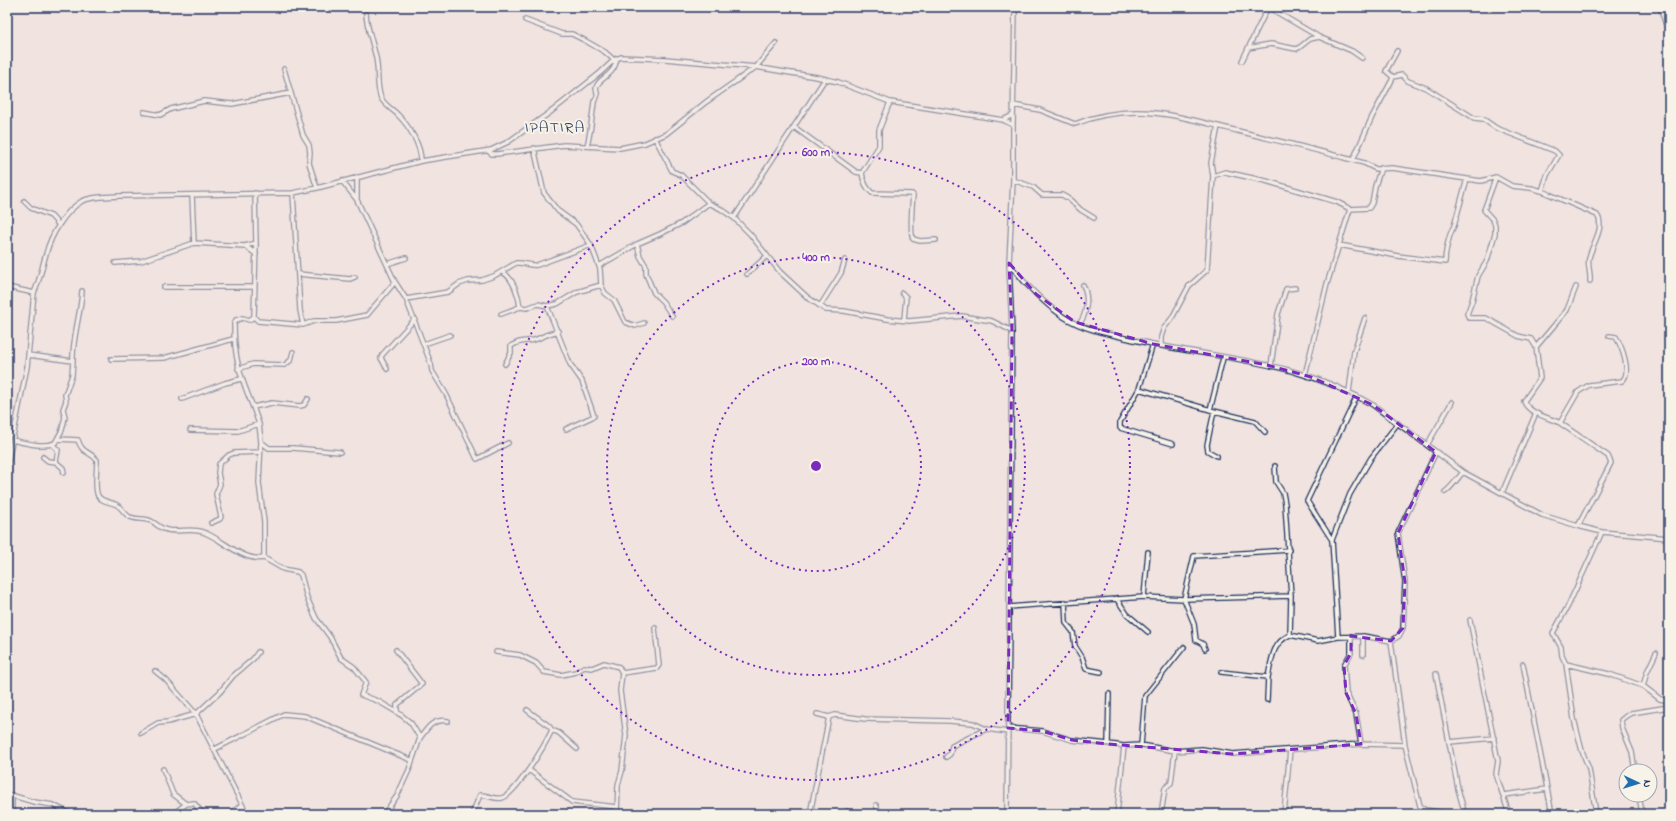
<svg xmlns="http://www.w3.org/2000/svg" width="1676" height="821" font-family="'Indie Flower',sans-serif">
  <rect width="100%" height="100%" fill="#f0e3e0"/>
  <filter id="ink" filterUnits="userSpaceOnUse"><feTurbulence type="fractalNoise" baseFrequency=".025" numOctaves="2"/><feDisplacementMap in="SourceGraphic" scale="8" xChannelSelector="R" yChannelSelector="G"/><feConvolveMatrix kernelMatrix="1 2 1 2 8 2 1 2 1" color-interpolation-filters="sRGB"/></filter>
  <g filter="url(#ink)">
    <g fill="none" stroke-linecap="round" stroke-linejoin="round">
      <g stroke="#1b2f5e" stroke-width="6">
        <path id="minor" d="M1268 7 1319 37
          M1660 7 1669 34
          M366 14C367 29 373 43 376 58 379 71 376 86 381 98 385 106 393 109 398 115 409 126 421 145 421 161
          M525 20 562 34H572L584 40 605 52 614 60
          M1248 48 1271 44 1296 49 1300 47 1310 39 1319 37 1352 51 1362 58
          M1242 61 1268 7
          M284 69 303 135 309 145 310 153 309 163 317 188
          M1393 77 1402 75 1408 81 1426 88 1474 118 1483 119 1496 128 1555 151 1559 155 1547 175 1542 191
          M1013 105 1040 110 1075 124C1135 100 1179 117 1238 131 1274 140 1309 148 1345 158L1364 163 1376 169 1392 168 1467 179 1454 226C1449 234 1445 253 1445 262L1398 256 1339 245
          M144 112 160 115 171 109 204 101 232 104 291 93
          M1003 120 1013 115
          M794 127 856 172 862 173C863 180 866 188 872 193L912 194 913 195C912 204 910 233 913 239L920 241 936 240
          M655 138 672 171 681 175 709 203 721 209 734 218 750 234 780 272 807 297 826 310 844 311 887 319 909 321 962 316 992 321 1012 331
          M587 146C591 131 592 117 594 102 594 100 596 99 597 97 598 94 596 90 596 88 598 77 614 78 617 58
          M534 148 544 193 558 211 576 224 591 245 600 269 601 285 605 293 614 300 625 322 635 326 644 323
          M488 151 492 154H497L564 145 620 148 645 143 666 134 706 102 756 67 776 43
          M1353 160 1372 117 1392 80 1393 77 1386 71 1397 51
          M862 173 879 146V130L890 102
          M1213 176 1225 172 1266 181 1337 202 1350 209
          M357 177V200L395 282 406 299 431 364 432 371 446 394 477 459 508 443
          M1496 177 1484 210 1493 220 1495 225V234L1487 261 1478 276 1472 301 1467 314 1469 318H1486L1518 336 1531 339 1536 347 1540 378 1524 401C1527 413 1550 418 1560 423L1578 392 1589 385 1622 381C1632 373 1622 347 1616 337L1609 336
          M1467 179 1481 181 1496 177 1512 186 1531 188 1542 191 1597 215C1606 227 1591 246 1589 258 1587 265 1591 273 1590 281
          M1013 180 1033 187 1042 195H1062L1069 199 1081 210 1094 218
          M342 181 357 200
          M255 193 256 243 254 317 249 320 243 318 236 320 234 324C234 358 240 376 253 407L272 403 300 406 304 405 308 399
          M192 195 194 243
          M24 201 31 208 51 216 59 225
          M734 218 825 79
          M637 244 640 256 646 266V274L654 293 663 302 672 316
          M245 246 256 254
          M115 263 141 261 194 243 245 246 256 243
          M387 264 406 258
          M1010 264C1025 284 1043 303 1064 317 1086 331 1114 335 1139 341 1189 353 1242 357 1292 371 1320 379 1347 390 1373 405L1463 472 1542 515 1578 526 1602 532 1669 538
          M599 266 637 244 660 234 682 223 709 203
          M502 272C513 277 519 296 520 307
          M298 274 350 279 355 277
          M747 274 767 256
          M7 287 34 293
          M164 287H255
          M902 293 906 297 904 320
          M406 299 448 292 459 284 468 281 482 280 494 276 516 263C524 262 527 266 537 265L591 245
          M547 306 570 364 582 381 594 416 566 429
          M820 306 841 273 845 260
          M501 314 520 307 527 308 538 304 547 306 557 304 577 292 601 285
          M254 317 258 321 303 325 300 310 293 193
          M1079 324C1087 315 1089 296 1083 285
          M303 325 314 321H336L367 315 395 282
          M424 344 450 335
          M1153 344 1139 389 1120 422V428L1173 444
          M1161 346V337L1164 328 1172 318 1189 286 1207 270 1213 176 1211 163 1218 126
          M1536 347 1567 310 1576 287
          M28 355 73 361C72 338 81 314 82 291
          M111 359 164 358 233 339
          M505 364 511 353V346C523 338 527 343 537 339 544 336 550 333 558 331
          M1271 366 1278 314 1286 289 1295 288
          M238 369 253 364 285 365 291 360 293 352
          M387 369 381 358 382 355 415 319
          M1305 375 1327 284 1350 209 1369 208 1372 203 1375 186 1381 168
          M1139 389 1214 411 1207 445 1208 451 1217 456
          M1349 392 1354 351 1365 318
          M182 399 225 383 241 379
          M253 407 259 424 261 442 259 483 264 522V558L283 569 298 572 301 575 307 598 316 618 330 637 341 658 354 667 366 682 361 695 378 701 400 714 411 723 420 738 409 770 397 796 384 814
          M1210 410 1223 358
          M1214 411 1255 421 1265 432
          M1560 423 1608 456 1611 463 1578 526
          M190 430 238 431 259 424
          M7 434 13 435
          M58 439 78 440C82 454 90 451 97 460 97 469 94 489 98 496 103 503 110 501 117 505 122 508 125 515 130 517 137 520 145 518 151 521 156 523 159 528 164 529 176 534 190 527 203 532 221 538 243 562 264 558
          M12 440C25 443 43 448 55 443L62 430 65 417 63 409 66 401 65 395 72 375 73 361
          M261 442 269 448H293L340 452
          M1427 445 1452 402
          M43 457 48 461 56 462 58 450 52 444
          M56 462 63 468 64 473
          M1275 466 1276 482 1283 493 1285 504 1291 596
          M7 467 27 367 34 293C40 280 42 267 46 254 51 235 64 212 82 201 93 196 107 197 119 196L293 193 317 188 421 161 491 150 508 142 552 111 600 73 614 60 621 57 665 59 756 67 791 73 817 77 838 82 890 102 1003 120 1013 125
          M1445 492C1451 488 1458 478 1463 472
          M1502 493 1536 413
          M211 523 220 519 221 517 216 494 220 484 218 473 219 464 229 455 234 453 260 452
          M1332 540 1307 501 1357 396
          M1144 597 1148 552
          M1116 598 1127 614 1148 632
          M1065 602 1066 623 1073 632 1075 646 1082 657 1086 669 1101 672
          M1009 607 1144 597 1184 599 1291 596 1290 635 1318 641 1338 637 1332 540 1350 494 1371 458 1398 423
          M1470 620 1498 761 1496 774 1509 814
          M1351 636V653L1344 665 1346 693 1356 714 1361 744
          M1363 636 1391 641 1399 636 1403 628 1405 582 1398 533 1436 452
          M1338 637 1363 636V655
          M1391 641 1405 745 1420 806 1425 810 1454 814
          M1205 649 1203 644 1196 640 1194 624 1184 599 1194 556 1289 550
          M396 650 422 684 397 705V711L399 714
          M496 652 520 655 536 663 544 672 561 675 576 672 584 667 592 668 604 663 619 667 622 673 620 691 626 735 622 771 618 785 617 814
          M1523 664 1552 814
          M1566 664 1609 674 1643 686 1660 699 1669 701
          M1221 672 1268 677C1272 659 1272 643 1290 635
          M622 673 657 668 659 665 655 628
          M1436 674 1458 789 1463 807V814
          M1643 686 1647 672 1656 653
          M1267 700 1268 677
          M829 717 835 715 865 719 950 721 973 723 986 729 1008 732
          M1008 728 1042 731 1072 740 1108 744 1124 746 1141 745 1175 751 1202 749 1233 754 1361 744 1405 745
          M552 730 559 733 577 749
          M141 733 158 723 168 722 196 714 166 680 155 671
          M420 738C428 727 434 718 448 721
          M1449 742 1494 738
          M1108 744 1109 694
          M1141 745 1145 696 1184 647
          M215 749 284 714 305 716 411 760
          M946 757 950 754 952 746 986 729
          M163 769 173 794 186 804 173 814
          M529 770 572 802 617 807
          M1635 771 1632 752 1622 728 1621 720 1626 716 1631 713 1669 707
          M7 794 34 802 53 805 71 814
          M12 795V814
          M1504 795 1547 789
          M1639 795 1642 814
          M186 804 194 803 203 814
          M876 805 880 814
          M230 814 242 805
          M247 814 196 714 220 692 233 676 253 659 258 652
          M472 814 480 795C487 794 494 800 502 798 516 794 545 745 552 730L549 726 527 710
          M810 814 829 717 817 714
          M846 814 847 811
          M1007 814 1012 331 1009 263 1013 180V125L1015 7
          M1117 814 1124 746
          M1161 814 1165 788 1171 783 1175 751
          M1284 814 1290 750
          M1596 814 1589 769 1582 751 1574 719 1566 664 1562 656 1561 647 1553 633 1568 606 1602 532"/>
      </g>
      <use href="#minor" stroke="#f7f3e8" stroke-width="3.5"/>
    </g>
  </g>
  <path d="M0 0H1676V821H0ZM1009 263 1036 294 1075 322 1153 344 1267 365 1311 377 1373 405 1436 452 1398 533 1405 582 1403 628 1391 641 1351 636V653L1344 665 1346 693 1356 714 1361 744 1233 754 1108 744 1072 740 1042 731 1008 728 1012 331Z" fill="#f0e3e0" fill-opacity=".55" fill-rule="evenodd"/>
  <path fill="none" stroke="#7b2cbf" stroke-width="3" stroke-dasharray="8 5" stroke-linejoin="round" d="M1009 263 1036 294 1075 322 1153 344 1267 365 1311 377 1373 405 1436 452 1398 533 1405 582 1403 628 1391 641 1351 636V653L1344 665 1346 693 1356 714 1361 744 1233 754 1108 744 1072 740 1042 731 1008 728 1012 331Z"/>
  <g fill="none" stroke="#7b2cbf" stroke-width="2" stroke-dasharray="2 4">
    <circle cx="816" cy="466" r="105"/>
    <circle cx="816" cy="466" r="209"/>
    <circle cx="816" cy="466" r="314"/>
  </g>
  <g text-anchor="middle" stroke-width="4" stroke-linejoin="round" paint-order="stroke">
    <g font-size="16" letter-spacing="1" fill="#1b2f5e" stroke="#f7f3e8">
      <text x="555" y="132">IPATIRA</text>
    </g>
  </g>
  <circle cx="816" cy="466" r="6" fill="#7b2cbf" stroke="#f7f3e8" stroke-width="2"/>
  <g font-size="12" text-anchor="middle" font-weight="bold" fill="#7b2cbf" stroke="#f7f3e8" stroke-width="4" stroke-linejoin="round" paint-order="stroke">
    <text x="816" y="156">600 m</text>
    <text x="816" y="261">400 m</text>
    <text x="816" y="365">200 m</text>
  </g>
  <rect width="1676" height="821" fill="none" stroke="#f7f3e8" stroke-width="24"/>
  <rect x="12" y="12" width="1652" height="797" fill="none" stroke="#1b2f5e" stroke-width="1.5" filter="url(#ink)"/>
  <g transform="translate(1638 783) rotate(94)"><circle r="19" fill="#f7f3e8" stroke="#9fa5b1"/>
  <path d="M0-3L7 15L0 10L-7 15Z" fill="#1f6fb2"/>
  <text y="-6" font-size="11" font-weight="bold" text-anchor="middle" fill="#1b2f5e">N</text>
  </g>
</svg>
